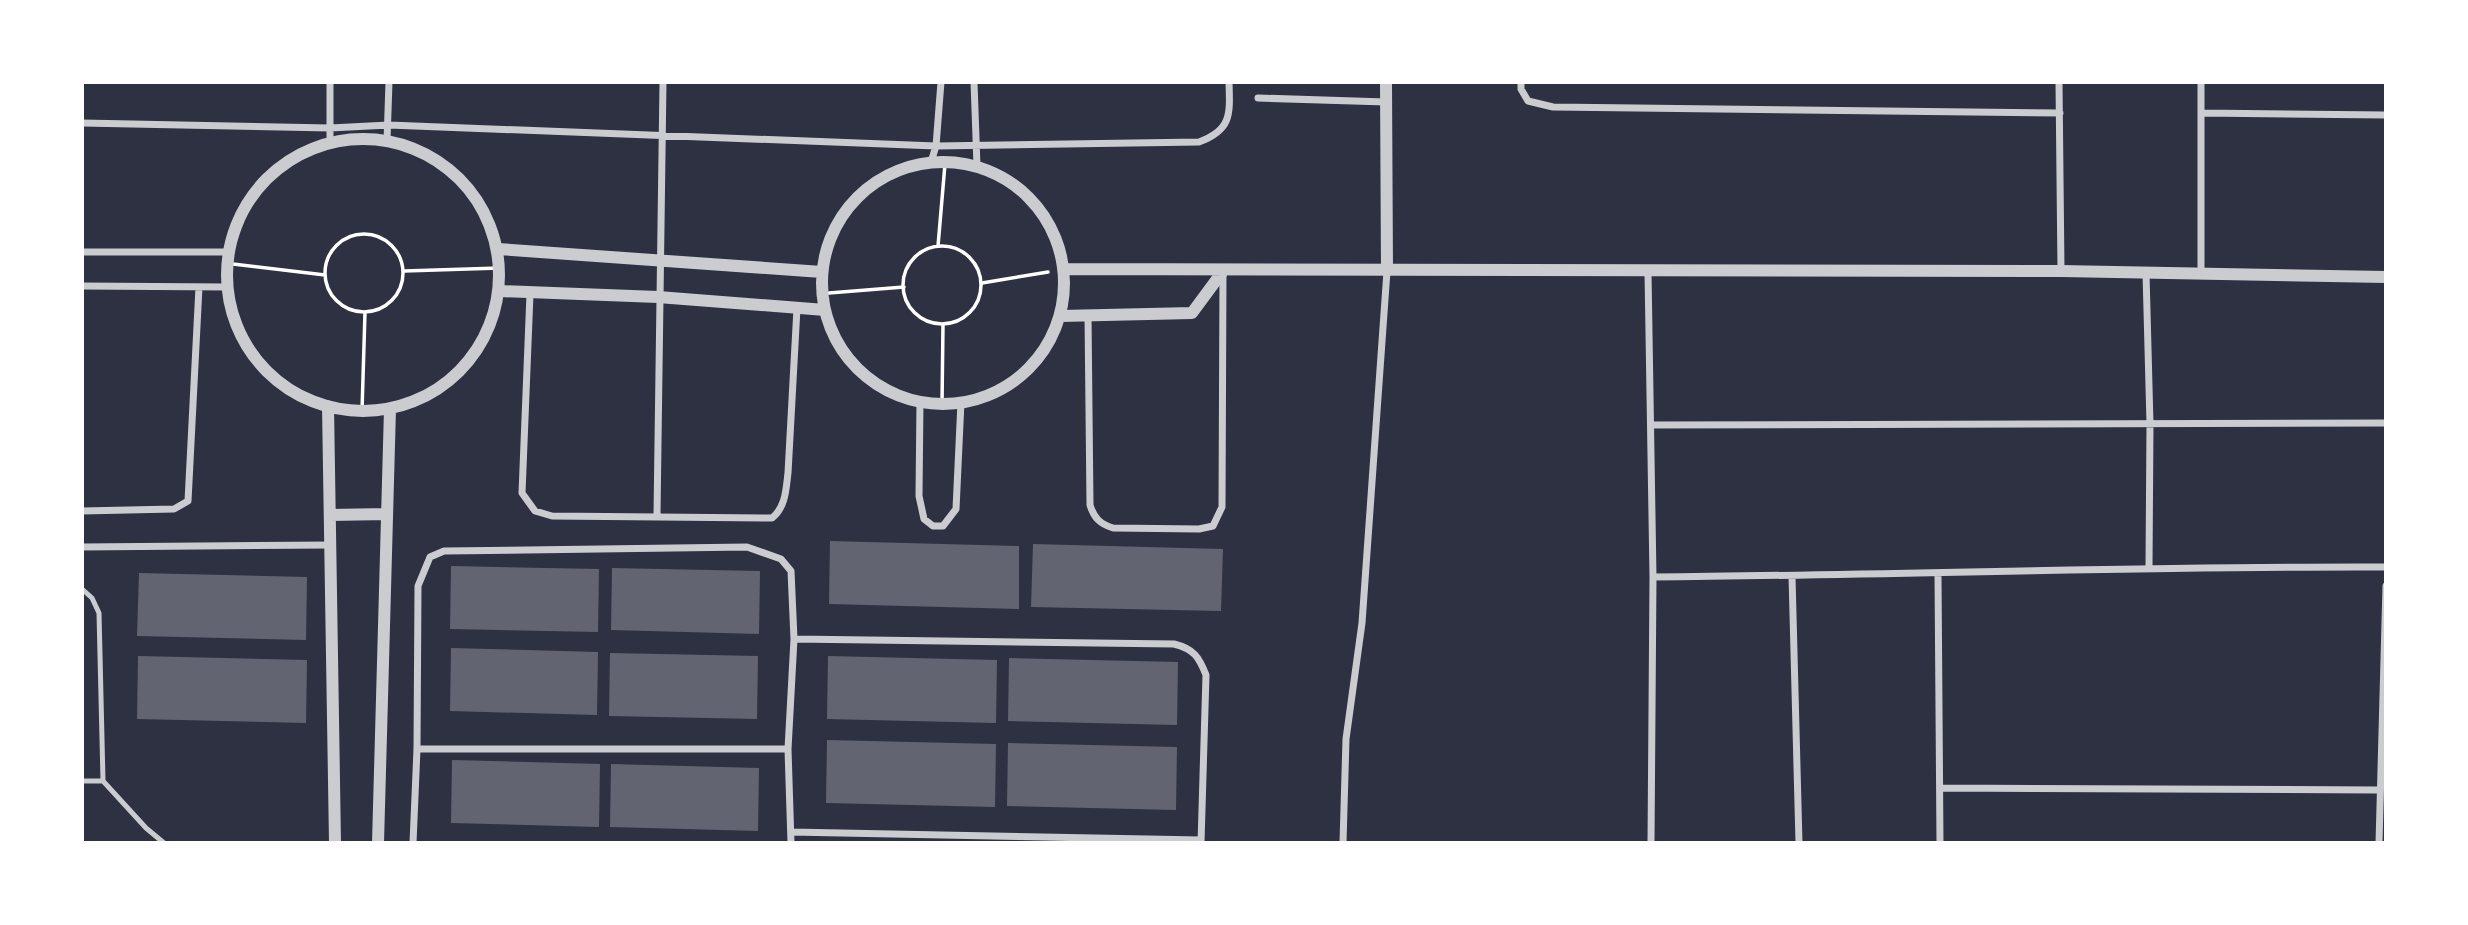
<svg xmlns="http://www.w3.org/2000/svg" width="2468" height="925" font-family="Karla,sans-serif">
  <rect width="100%" height="100%" fill="#2d3142"/>
  <path fill="#626471" d="M830 541 1019 546V609L829 604Z
    M1033 544 1223 549 1221 611 1031 607Z
    M451 566 599 569 598 632 450 629Z
    M612 568 760 571 759 634 611 630Z
    M139 573 307 577 306 640 137 636Z
    M451 648 598 652 597 715 450 711Z
    M610 653 758 656 757 719 609 716Z
    M138 656 307 660 306 723 137 719Z
    M828 656 997 660 996 723 827 719Z
    M1009 658 1178 662 1177 725 1008 721Z
    M827 740 996 744 995 807 826 803Z
    M1008 743 1177 747 1176 810 1007 806Z
    M452 760 600 764 599 827 451 823Z
    M611 764 759 768 758 831 610 827Z"/>
  <g fill="none" stroke-linecap="round" stroke-linejoin="round">
    <path stroke="#fff" stroke-width="3.5" d="M325 273a39 39 0 1 1 78 0a39 39 0 1 1-78 0Z
      M938 246 945 164
      M903 285a39 39 0 1 1 78 0a39 39 0 1 1-78 0Z
      M233 264 325 275
      M404 271 500 268
      M982 283 1048 272
      M829 293 904 287
      M942 404 943 325
      M362 411 365 312"/>
    <path stroke="#caccd0" stroke-width="5" d="M82 589 92 598 99 613 103 781
      M82 781H103L146 828 164 843"/>
    <path stroke="#caccd0" stroke-width="7" d="M974 82 977 166
      M1521 82V89L1528 101 1553 107 2060 113
      M2059 82 2061 271
      M1258 98 1386 102
      M2201 113 2386 115
      M82 123 330 128 389 125 936 146 1199 142C1232 130 1230 114 1229 82
      M387 141 389 82
      M330 143V82
      M931 162 936 146 941 82
      M82 252H228
      M1648 272 1653 577 1651 843
      M2146 273 2150 424 2149 566
      M2201 274V82
      M82 286 227 287
      M530 294 522 493 535 511 552 516 772 518C786 507 786 488 788 473L797 308
      M1088 315 1090 505C1094 518 1100 524 1113 528L1199 529 1213 526 1222 507 1223 272
      M920 401 919 496 924 519 933 526H943L956 509 961 402
      M1651 425 2386 423
      M82 511 174 509 188 501 199 287
      M657 515 663 82
      M82 547 330 545
      M1938 574 1940 843
      M1792 576 1799 843
      M1653 577C1898 575 2142 566 2386 567
      M794 639 1174 644C1194 649 1199 657 1206 675L1201 843
      M417 749H788
      M1942 788 2378 790
      M791 832 1201 840
      M413 843 417 749 418 586 430 557 444 551 747 547 781 559 791 571 794 639 788 749 791 843
      M1343 843 1346 739 1362 623 1387 271
      M2379 843 2386 586"/>
    <path stroke="#caccd0" stroke-width="12" d="M1386 82 1387 271
      M227 275a136 136 0 1 1 272 0a136 136 0 1 1-272 0Z
      M822 283a121 121 0 1 1 242 0a121 121 0 1 1-242 0Z
      M498 249 822 272
      M1064 269 2061 271 2386 277
      M499 291 658 297 825 310
      M1061 316 1192 313 1223 271
      M328 406 335 843
      M330 515 387 514
      M378 843 390 409"/>
  </g>
  <rect width="2468" height="925" fill="none" stroke="#ffffff" stroke-width="168"/>
</svg>
